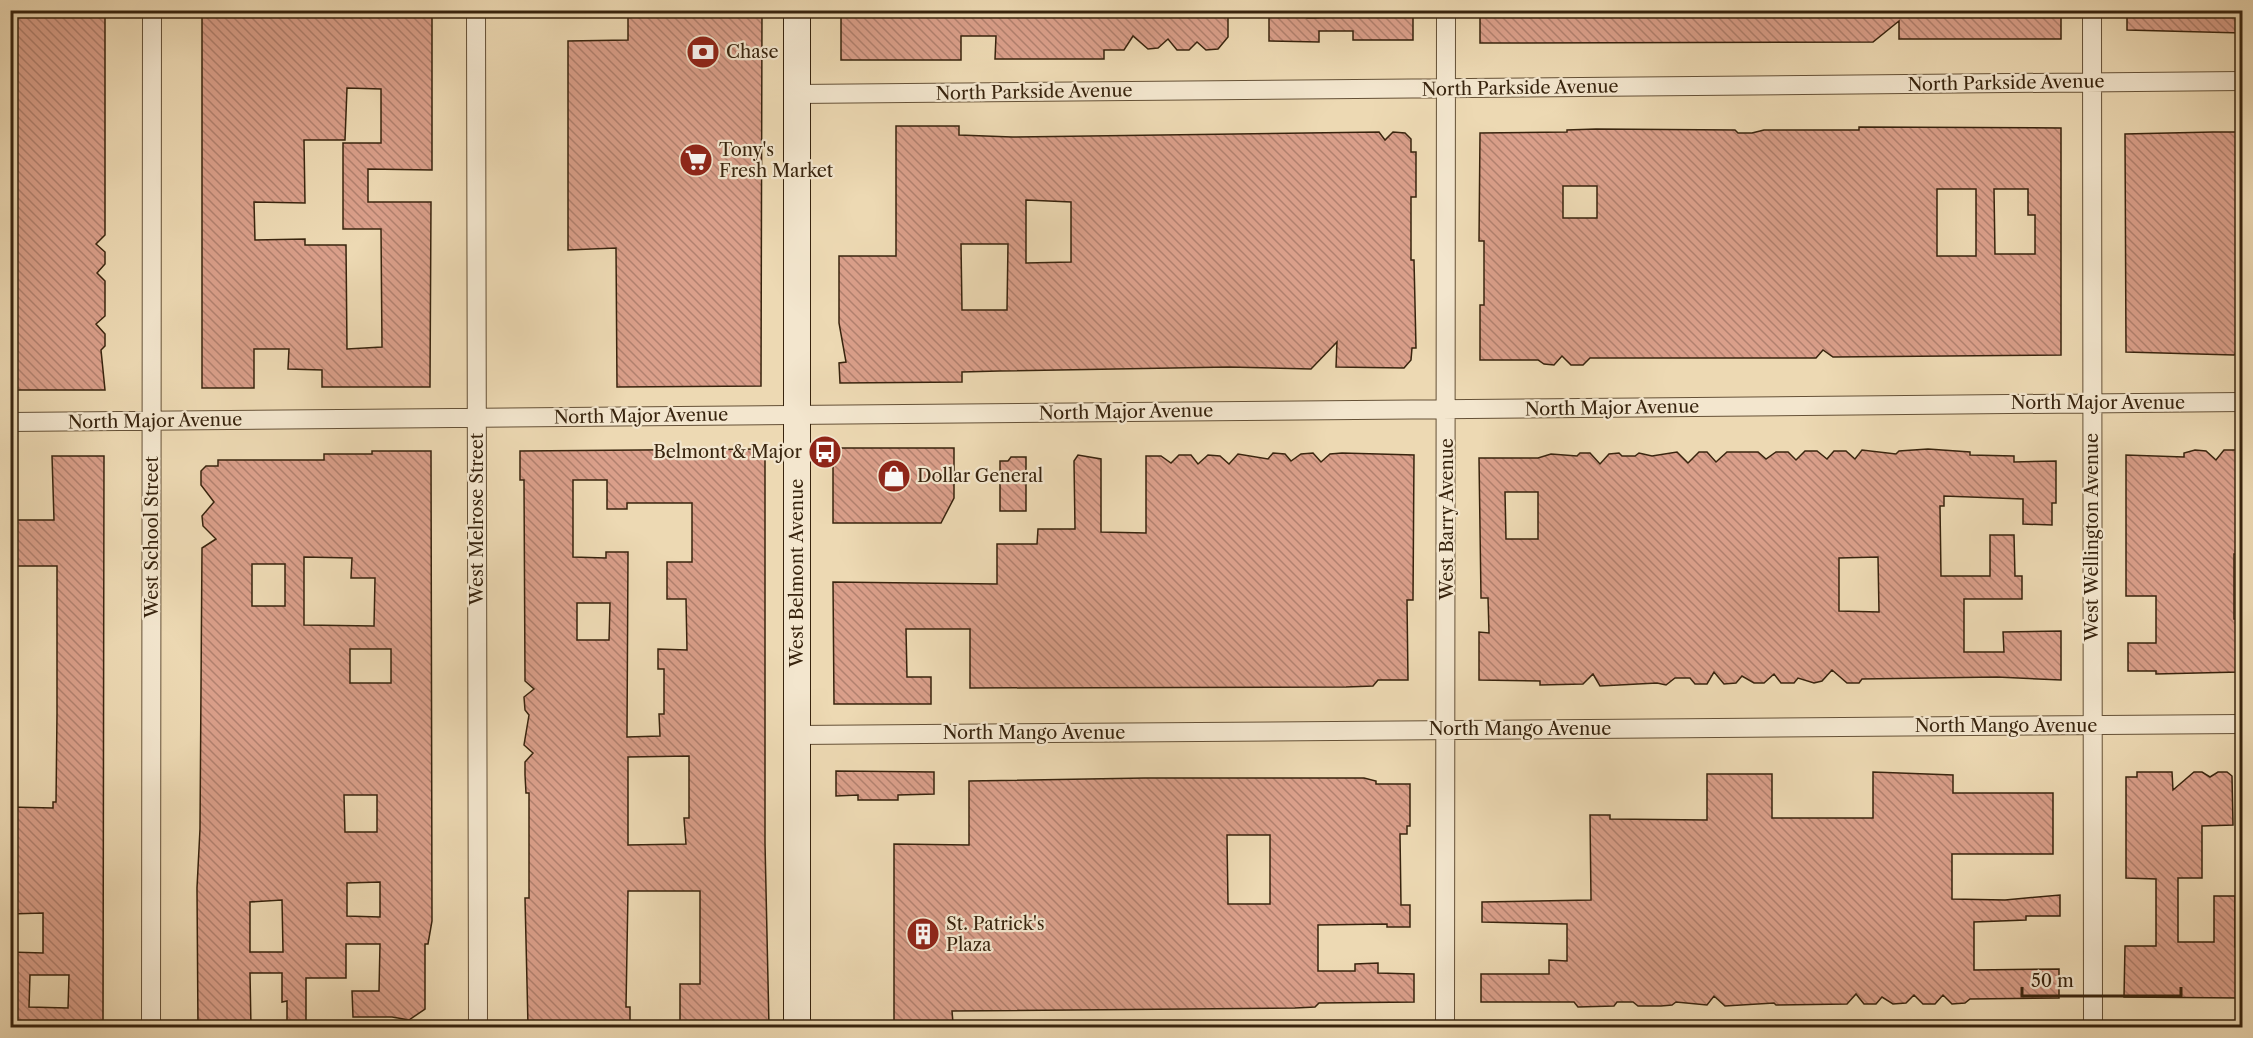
<svg xmlns="http://www.w3.org/2000/svg" width="2253" height="1038" font-family="'Libre Caslon Text',serif">
  <defs>
    <pattern id="building-back-hatch" width="6" height="6" patternUnits="userSpaceOnUse" patternTransform="scale(1.5)"><rect width="6" height="6" fill="#da9f8a"/><path d="M-1 5l2 2M0 0l6 6M5-1l2 2" fill="none" stroke="#b2816f"/></pattern>
  </defs>
  <rect width="100%" height="100%" fill="#edd9b3"/>
  <filter id="stains"><feTurbulence type="fractalNoise" baseFrequency=".00333" numOctaves="4"/><feColorMatrix values="0 0 0 0 .2 0 0 0 0 .09 0 0 0 0 .02 0 0 0 .5 -.17"/></filter>
  <radialGradient id="worn" r=".72"><stop offset=".6" stop-color="#630" stop-opacity="0"/><stop offset="1" stop-color="#630" stop-opacity=".3"/></radialGradient>
  <path fill="url(#building-back-hatch)" stroke="#38240e" stroke-width="1.5" fill-rule="evenodd" d="M10 10H105V235L96 244 105 252V264L97 273 105 281V316L96 324 105 334V346L101 350 105 390H10Z
    M202 10H427V13L432 14V170L368 169V202H431L430 387H322V370L288 369 289 349H254V388H202ZM347 88 381 89V143H343V229H381L382 347 347 349 346 245H305V239L255 240 254 202 305 203 304 140H345Z
    M628 10H762L761 386 617 387 616 248 568 250V41L628 40Z
    M841 10H1228V37L1218 49 1206 50 1197 42 1189 50H1177L1168 39 1158 48 1148 49 1133 36 1124 50H1104V59H995L996 36H961V60H841Z
    M1269 10H1307V18H1315L1349 15V10H1413V40H1353V31H1319V42L1269 41Z
    M1480 10H2061V39H1899V21L1873 42 1480 43Z
    M2127 10H2242V33L2127 30Z
    M896 126H959V135L1012 137 1379 132 1385 140 1393 132 1405 133 1411 139V152H1416V197H1411V260H1414L1416 348H1412L1411 360 1404 368 1336 367 1337 342 1311 369 1229 367 999 371 962 372V382L840 383 839 363 846 362 839 323V256H896ZM1026 200 1071 202V262L1026 263ZM961 244H1008L1007 310H962Z
    M1859 127 2061 128V355L1833 357 1823 350 1816 358H1590L1583 365H1571L1562 356 1554 365 1544 364 1538 360H1480V305H1484V241H1479L1480 133 1567 132V130L1596 129 1735 130 1738 133H1752L1764 130H1859ZM1563 186H1597V218H1563ZM1937 189H1976V256H1937ZM1994 189H2028V215H2035V254H1995Z
    M2213 132H2242L2240 213H2242V350L2234 355 2126 352 2125 134Z
    M839 448H954V498L941 523H833V454Z
    M765 449V843L769 1027 680 1028V984H700V891H628L626 1007H630V1027L528 1026 525 898H529V793H526L525 775V762L533 753 524 745 529 715 525 710 524 697 534 689 525 681 524 480H520V451ZM573 480H607V509H627V503H692V562H667V599H686L687 650 658 649V669H664V714H659L660 736 627 737 628 552H606V558L573 557ZM577 603H610L609 640H577ZM689 756V818H684L686 844 628 845V757Z
    M1928 449 1970 452V455L2014 456V462L2056 461V503H2052V525L2023 524V499L1944 496V506H1940L1941 576H1990V535H2014L2015 576H2022V599H1964V652H2004L2003 632 2061 631V680L1997 677 1862 679 1859 683H1847L1832 670 1822 681 1814 683 1798 678 1794 683H1781L1774 674 1764 683H1754L1742 676 1736 683 1724 684 1714 672 1707 684H1695L1690 678H1675L1666 685 1657 683 1600 686 1593 674 1583 684 1540 685V681L1479 680V632L1489 633 1488 598H1481L1479 458H1538L1551 454 1577 456 1580 453H1590L1600 464 1609 454 1619 453 1622 456H1635L1639 453 1652 456 1677 452 1688 463 1699 452H1707L1716 462 1727 452H1758L1766 459 1776 452H1788L1796 460 1805 451H1817L1827 459 1834 451H1846L1855 459 1862 450 1896 454 1899 451ZM1505 492H1538V539H1506ZM1878 557 1879 612 1839 611V558Z
    M2195 450 2206 451 2216 460 2224 450H2239L2242 554H2234V619H2239V672L2156 674V671H2128V643H2156V596H2126V455L2184 457V453Z
    M372 451H431L432 921 428 944H425V1009L409 1020 392 1017H353L352 991H379L380 944H346V978H306V1028H287V1001L282 1002V973H250L251 1028H198L197 888 200 829 202 548 216 539 203 526 202 516 214 502 201 485V471L206 466H218V460H324V454H372ZM304 557 352 558 351 578H375L374 626 304 625ZM252 564H285V606H252ZM350 649H391V683H350ZM344 795H377V832H345ZM380 882V917L347 916V883ZM282 900 283 952H250V902Z
    M1273 453 1285 454 1291 461 1301 454 1313 453 1321 462 1330 454 1342 453 1414 455 1413 600H1407L1408 680H1378L1373 686 1346 687 970 688V629H906L907 677H931V704H834L833 582 997 584V544H1037L1038 529H1075L1074 461 1078 455 1101 459V532L1146 533V456H1161L1171 463 1179 455H1191L1198 464 1208 455 1220 456 1229 464 1238 454 1268 459Z
    M52 456H104L103 1028H10V952L43 953V913L10 914V807L53 808V802H56L57 714V566H10V520H54ZM30 975H69L68 1008 29 1007Z
    M1011 457H1026V511H1000V461H1008Z
    M836 771 934 772V794L898 795V800H858V795L836 796Z
    M1873 772 1953 775V793H2053V854H1952V899L2005 900 2060 895V916H2026V920L1974 922V970L2059 969V998L1970 999 1965 1003 1952 1004 1943 995 1935 1004H1923L1914 995 1906 1003 1893 1004 1882 997 1876 1004H1864L1856 994 1847 1004 1776 1005 1774 1003 1725 1006 1714 996 1707 1005 1676 1002 1672 1005 1661 1006H1638L1633 1002H1617L1614 1006 1578 1007 1574 1002H1481V974H1549V960L1567 961V924L1482 922V902L1591 900 1590 815H1610V819L1707 820V774H1772V818H1873Z
    M2137 772H2172L2173 790 2194 772H2202L2210 777 2218 772H2227L2232 776 2233 825 2202 826V878H2178V942H2214V896H2235V947H2240V998L2124 997 2125 946H2156V879L2126 878V777H2137Z
    M1145 778H1364L1376 781V784H1410V826H1407V834H1400L1401 905H1410V927H1387V924L1318 925V971H1355V964L1378 963V973L1414 974V1002L1319 1003 1315 1007 1295 1008 952 1011 953 1023H894V844L969 845V781ZM1227 835H1270V904H1228Z"/>
  <g fill="none" stroke-linecap="round" stroke-linejoin="round">
    <g stroke="#655137" stroke-width="20">
      <path id="minor" d="M476 10 478 1028
        M2092 10 2093 1028
        M797 94 2242 81
        M10 422 2242 402
        M797 735 2242 724
        M151 1028 152 10
        M1445 1028 1446 10"/>
    </g>
    <g stroke="#38240e" stroke-width="28">
      <path id="secondary" d="M797 10V1028"/>
    </g>
    <use href="#minor" stroke="#f3e6ce" stroke-width="18"/>
    <use href="#secondary" stroke="#f3e6ce" stroke-width="26"/>
  </g>
  <defs>
    <g id="bank-disc" transform="scale(1.725)"><circle r="9.5" fill="#8f2418" stroke="#f3e6ce"/><path d="M-6-4H6V4H-6ZM0-2.3a2.3 2.3 0 1 0 0 4.6a2.3 2.3 0 1 0 0-4.6Z" fill="#fff"/></g>
    <g id="supermarket-disc" transform="scale(1.725)"><circle r="9.5" fill="#8f2418" stroke="#f3e6ce"/><path d="M-6-5.5h2.5l.6 2H6L4.5 2H-2.5L-4.4-4H-6ZM-1.5 3.2a1.3 1.3 0 1 0 .1 0ZM3 3.2a1.3 1.3 0 1 0 .1 0Z" fill="#fff"/></g>
    <g id="bus-disc" transform="scale(1.725)"><circle r="9.5" fill="#8f2418" stroke="#f3e6ce"/><path d="M-5-6H5V4H4V6H2V4H-2V6H-4V4H-5ZM-3.5-4V0h7V-4ZM-3.5 1.2v1.5H-2V1.2ZM2 1.2v1.5H3.5V1.2Z" fill="#fff"/></g>
    <g id="shop-disc" transform="scale(1.725)"><circle r="9.5" fill="#8f2418" stroke="#f3e6ce"/><path d="M-5-2.5h2.3a2.7 3.5 0 0 1 5.4 0H5L5.5 6h-11ZM-1.5-2.5h3a1.5 2.3 0 0 0-3 0Z" fill="#fff"/></g>
    <g id="building-disc" transform="scale(1.725)"><circle r="9.5" fill="#8f2418" stroke="#f3e6ce"/><path d="M-4-6H4V6H1V3H-1V6H-4ZM-2.5-4.3h1.7v1.8h-1.7ZM.8-4.3h1.7v1.8H.8ZM-2.5-1h1.7V.8h-1.7ZM.8-1h1.7V.8H.8Z" fill="#fff"/></g>
  </defs>
  <g fill-rule="evenodd">
    <use href="#bank-disc" x="703" y="52"/>
    <use href="#supermarket-disc" x="696" y="160"/>
    <use href="#bus-disc" x="825" y="452"/>
    <use href="#shop-disc" x="894" y="476"/>
    <use href="#building-disc" x="923" y="934"/>
  </g>
  <g text-anchor="middle" stroke-width="4.5" stroke-linejoin="round" paint-order="stroke">
    <g font-size="18" fill="#38240e" stroke="#f3e6ce" text-anchor="start">
      <text x="726" y="58">Chase</text>
      <text x="719" y="156">Tony's<tspan x="719" dy="21">Fresh Market</tspan></text>
      <text x="802" y="458" text-anchor="end">Belmont &amp; Major</text>
      <text x="917" y="482">Dollar General</text>
      <text x="946" y="930">St. Patrick's<tspan x="946" dy="21">Plaza</tspan></text>
    </g>
    <g font-size="18" fill="#38240e" stroke="#f3e6ce">
      <text transform="translate(2006 83) rotate(-1)" y="6">North Parkside Avenue</text>
      <text transform="translate(1520 88) rotate(-1)" y="6">North Parkside Avenue</text>
      <text transform="translate(1034 92) rotate(-1)" y="6">North Parkside Avenue</text>
      <text x="2098" y="409">North Major Avenue</text>
      <text transform="translate(1612 408) rotate(-1)" y="6">North Major Avenue</text>
      <text transform="translate(1126 412) rotate(-1)" y="6">North Major Avenue</text>
      <text transform="translate(641 416) rotate(-1)" y="6">North Major Avenue</text>
      <text transform="translate(155 421) rotate(-1)" y="6">North Major Avenue</text>
      <text transform="translate(477 519) rotate(-90)" y="6">West Melrose Street</text>
      <text transform="translate(1447 519) rotate(-90)" y="6">West Barry Avenue</text>
      <text transform="translate(152 537) rotate(-90)" y="6">West School Street</text>
      <text transform="translate(2092 537) rotate(-90)" y="6">West Wellington Avenue</text>
      <text transform="translate(797 573) rotate(-90)" y="6">West Belmont Avenue</text>
      <text x="2006" y="732">North Mango Avenue</text>
      <text x="1520" y="735">North Mango Avenue</text>
      <text x="1034" y="739">North Mango Avenue</text>
    </g>
  </g>
  <rect width="2253" height="1038" fill="none" stroke="#edd9b3" stroke-width="36"/>
  <rect x="12" y="12" width="2229" height="1014" fill="none" stroke="#38240e" stroke-width="3"/>
  <rect x="18" y="18" width="2217" height="1002" fill="none" stroke="#38240e" stroke-width="1.5"/>
  <path d="M2022 987v9h159v-9" fill="none" stroke="#38240e" stroke-width="3"/>
  <text x="2031" y="987" font-size="18" fill="#38240e" stroke="#f3e6ce" stroke-width="4.5" paint-order="stroke">50 m</text>
  <rect width="100%" height="100%" filter="url(#stains)"/>
  <rect width="100%" height="100%" fill="url(#worn)"/>
</svg>
